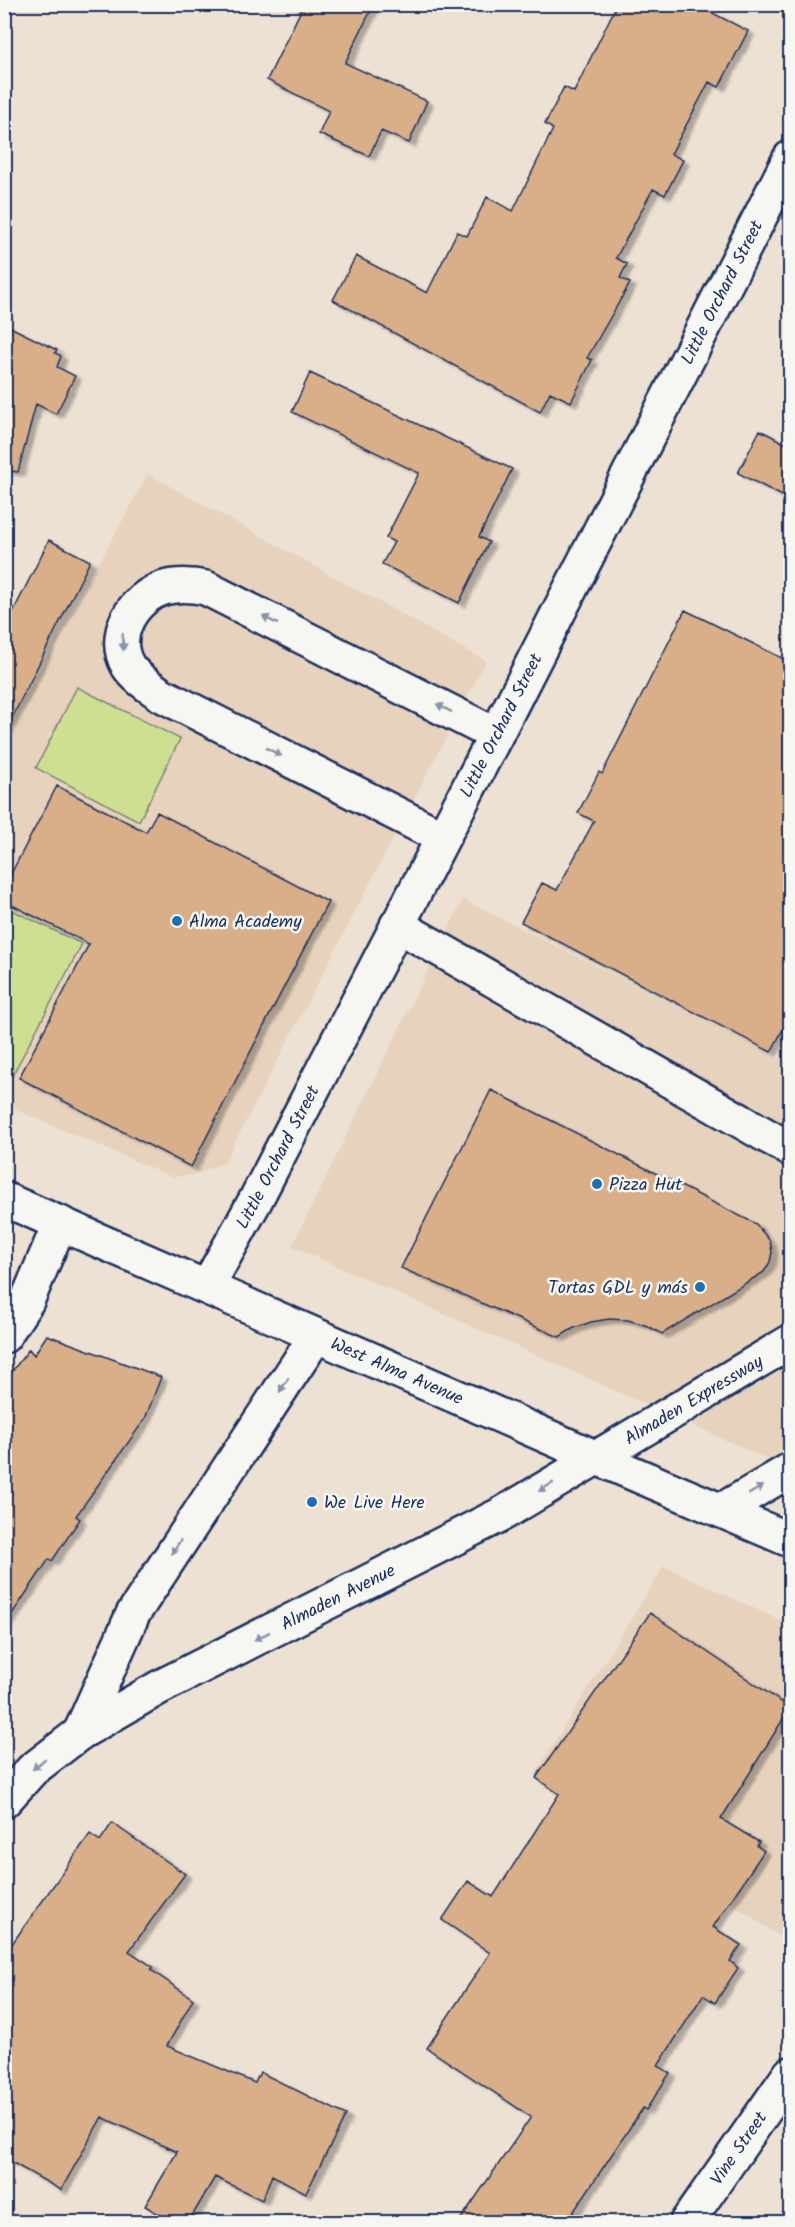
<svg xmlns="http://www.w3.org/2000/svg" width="795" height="2227" font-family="Kalam,sans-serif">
  <defs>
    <filter id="shadow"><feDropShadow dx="6" dy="4" stdDeviation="1.5" flood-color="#0004"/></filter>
  </defs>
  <rect width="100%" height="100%" fill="#ede1d3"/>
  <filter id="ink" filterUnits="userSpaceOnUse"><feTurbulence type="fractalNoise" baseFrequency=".0167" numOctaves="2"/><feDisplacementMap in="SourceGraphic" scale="12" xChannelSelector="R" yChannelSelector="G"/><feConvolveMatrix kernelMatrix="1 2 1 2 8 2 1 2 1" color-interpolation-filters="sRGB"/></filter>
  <g filter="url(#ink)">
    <path fill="#e7d2bd" d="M148 474 486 661 224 1163 192 1175 172 1177 5 1105 4 735Z
      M463 899 790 1064V1469L292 1246Z
      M664 1566 790 1625V1943L536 1772Z"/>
    <path fill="#cfdf92" stroke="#758778" stroke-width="1.5" d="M77 687 180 739 139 821 36 768Z
      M14 911 82 944 12 1076 4 1072V912Z"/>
    <path fill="#d9af8a" stroke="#1b2f5e" stroke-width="1.5" filter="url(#shadow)" d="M304 4H374L345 63 427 101 409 143 381 131 369 156 319 134 329 111 267 80Z
      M617 4H695L748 31 719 87 709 82 671 154 683 160 665 195 653 189 616 258 627 264 620 278 630 283 587 358 592 360 571 402 550 392 540 412 333 300 356 256 427 293 457 232 467 236 487 197 513 211 553 129 545 124 564 87 574 92Z
      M4 324 57 350 55 353 61 356 57 367 75 376 56 414 36 404 18 472 4 470Z
      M310 373 512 469 479 537 489 542 459 603 382 564 394 542 386 538 419 473 292 412Z
      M760 430 790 446V500L738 473Z
      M49 540 90 561 4 734V630Z
      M685 610 790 662V1016L771 1052 521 922 542 883 557 890 594 821 578 813 599 772 602 774Z
      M57 786 146 832 157 812 328 902 191 1167 19 1078 89 944 4 901V887Z
      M491 1090 756 1224 770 1241 772 1252 770 1262 764 1272 662 1334 645 1325 628 1320 609 1319 591 1322 574 1328 559 1337 401 1268Z
      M47 1335 161 1377 145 1419 76 1516 80 1519 52 1561 49 1559 4 1626V1382L29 1349 34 1355Z
      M650 1613 790 1708 721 1819 759 1842 757 1846 764 1851 713 1927 741 1945 730 1961 738 1968 715 2003 703 1995 658 2066 670 2073 646 2110 643 2108 566 2223H458L531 2117 427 2048 490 1953 442 1920 468 1881 493 1897 559 1794 536 1778Z
      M112 1823 185 1874 129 1951 153 1967 151 1970 193 1999 167 2046 255 2083 260 2072 346 2115 306 2193 272 2175 262 2200 215 2177 188 2223H174L145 2206 177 2152 102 2117 61 2190 4 2158V1955L90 1834 100 1841Z"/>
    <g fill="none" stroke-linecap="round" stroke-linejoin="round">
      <g stroke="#1b2f5e" stroke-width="38">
        <g id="minor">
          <path d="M442 837 160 694C149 686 135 677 128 666 110 636 133 597 164 588 178 584 192 585 206 588L496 735"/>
          <path d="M397 925 790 1149"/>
          <path id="s1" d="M207 1287 255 1201 496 735 790 158"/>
          <path d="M4 1336 27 1301 60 1223"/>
          <path d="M80 1733 133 1614 316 1336"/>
        </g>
      </g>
      <g stroke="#1b2f5e" stroke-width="38">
        <g id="major">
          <path id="s2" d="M4 1199 597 1458 790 1540"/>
          <path d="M722 1510 790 1470"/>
          <path id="s3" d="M4 1801 32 1770 80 1733 160 1687 502 1514 790 1342"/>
          <path id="s4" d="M687 2222 790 2074"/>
        </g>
      </g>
      <use href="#minor" stroke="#f6f6f2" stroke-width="33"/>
      <use href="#major" stroke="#f6f6f2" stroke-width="33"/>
    </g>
    <defs><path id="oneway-solid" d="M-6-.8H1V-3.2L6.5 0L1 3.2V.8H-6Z" transform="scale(1.5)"/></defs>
    <g fill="#8892a8">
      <use href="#oneway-solid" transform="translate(270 620) rotate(-153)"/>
      <use href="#oneway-solid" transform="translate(123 642) rotate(87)"/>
      <use href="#oneway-solid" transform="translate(444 708) rotate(-153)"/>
      <use href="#oneway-solid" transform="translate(274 752) rotate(27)"/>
      <use href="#oneway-solid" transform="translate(284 1385) rotate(123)"/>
      <use href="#oneway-solid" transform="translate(546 1487) rotate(149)"/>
      <use href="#oneway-solid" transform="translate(756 1490) rotate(-31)"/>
      <use href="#oneway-solid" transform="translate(176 1547) rotate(123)"/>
      <use href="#oneway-solid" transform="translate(262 1636) rotate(153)"/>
      <use href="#oneway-solid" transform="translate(39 1764) rotate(139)"/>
    </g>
  </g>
  <g fill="#1f6fb2" stroke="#f6f6f2" stroke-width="2">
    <circle cx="177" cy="921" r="6"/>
    <circle cx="597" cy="1184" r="6"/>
    <circle cx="700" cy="1287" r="6"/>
    <circle cx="312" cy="1502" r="6"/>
  </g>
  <g text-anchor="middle" stroke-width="5" stroke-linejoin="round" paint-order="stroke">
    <g font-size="18" fill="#1b2f5e" stroke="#f6f6f2">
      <text dy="6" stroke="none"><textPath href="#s1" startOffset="1120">Little Orchard Street</textPath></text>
      <text dy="6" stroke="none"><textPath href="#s1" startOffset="634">Little Orchard Street</textPath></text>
      <text dy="6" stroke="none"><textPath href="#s1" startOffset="148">Little Orchard Street</textPath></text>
      <text dy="6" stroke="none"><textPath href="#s2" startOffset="429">West Alma Avenue</textPath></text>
      <text dy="6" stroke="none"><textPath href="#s3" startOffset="801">Almaden Expressway</textPath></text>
      <text dy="6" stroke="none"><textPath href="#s3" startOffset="394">Almaden Avenue</textPath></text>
      <text dy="6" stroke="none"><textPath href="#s4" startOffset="90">Vine Street</textPath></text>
    </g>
    <g font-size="18" fill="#1b2f5e" stroke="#f6f6f2" text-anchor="start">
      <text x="189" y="927">Alma Academy</text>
      <text x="609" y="1190">Pizza Hut</text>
      <text x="688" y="1293" text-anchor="end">Tortas GDL y más</text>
      <text x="324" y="1508">We Live Here</text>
    </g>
  </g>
  <rect width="795" height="2227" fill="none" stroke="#f6f6f2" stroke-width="24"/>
  <rect x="12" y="12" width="771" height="2203" fill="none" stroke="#1b2f5e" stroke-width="2" filter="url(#ink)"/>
</svg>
